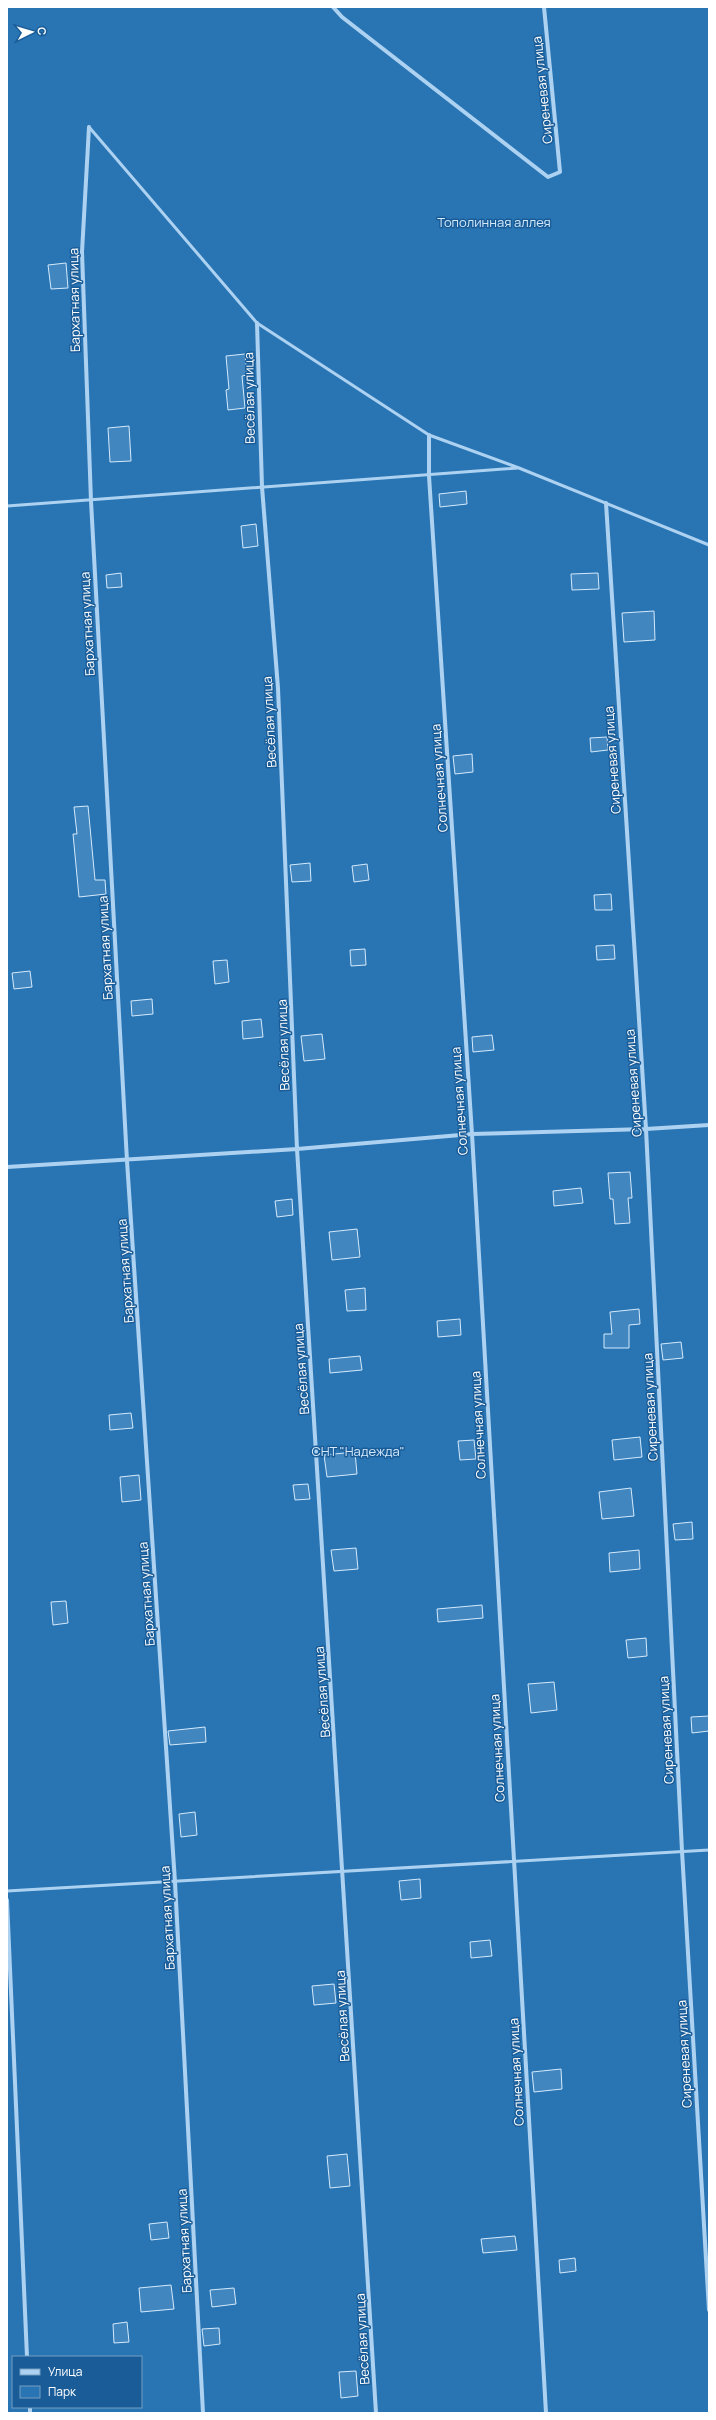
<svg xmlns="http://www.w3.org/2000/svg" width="716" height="2420" font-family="Manrope,sans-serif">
  <rect width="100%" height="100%" fill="#195c98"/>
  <path fill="#2975b4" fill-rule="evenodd" d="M7 7H709V2413H7ZM13 2357H141V2407H13Z"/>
  <path fill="#4286bf" stroke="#d4eafc" d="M66 263 68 288 51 289 48 265Z
    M245 354 247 375 242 376 245 408 228 410 226 390 229 389 226 356Z
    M129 426 131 461 110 462 108 428Z
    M466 491 467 504 440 507 439 494Z
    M256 524 258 546 243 548 241 526Z
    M121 573 122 587 107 588 106 575Z
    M598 573 599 589 572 590 571 574Z
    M654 611 655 640 624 642 622 613Z
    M607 737 608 750 591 752 590 738Z
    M472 754 473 772 455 774 453 756Z
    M88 806 95 880H105L106 894 79 897 73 834H77L74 807Z
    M310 863 311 881 292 882 290 865Z
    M367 864 369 880 354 882 352 866Z
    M611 894 612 910H595L594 895Z
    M614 945 615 959 597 960 596 946Z
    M365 949 366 965 351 966 350 950Z
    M227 960 229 982 215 984 213 961Z
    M30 971 32 987 14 989 12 973Z
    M152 999 153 1014 132 1016 131 1001Z
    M261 1019 263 1037 243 1039 242 1021Z
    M322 1034 325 1059 304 1061 301 1036Z
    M492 1035 494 1050 473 1052 472 1037Z
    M630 1172 632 1198H628L630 1223 615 1224 613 1199H610L608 1173Z
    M581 1188 583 1203 554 1206 553 1191Z
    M292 1199 293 1215 277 1217 275 1201Z
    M357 1229 360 1257 332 1260 329 1232Z
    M365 1288 366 1310 347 1311 345 1290Z
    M639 1309 640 1324 629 1325V1348H604V1334H612L610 1312Z
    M460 1319 461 1335 438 1337 437 1321Z
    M681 1342 683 1358 663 1360 661 1344Z
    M360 1356 362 1370 330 1373 329 1359Z
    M131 1413 133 1428 110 1430 109 1415Z
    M640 1437 642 1457 614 1460 612 1440Z
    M474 1440 476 1459 460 1460 458 1441Z
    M355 1452 357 1474 327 1477 324 1455Z
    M139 1475 141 1500 122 1502 120 1477Z
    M308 1484 310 1499 295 1500 293 1485Z
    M631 1488 634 1516 602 1519 599 1492Z
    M692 1522 693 1539 675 1540 673 1524Z
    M356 1548 358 1569 334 1571 331 1550Z
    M639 1550 640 1569 610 1572 609 1553Z
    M66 1601 68 1623 53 1625 51 1602Z
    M482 1605 483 1618 438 1622 437 1609Z
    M646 1638 647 1656 628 1658 626 1640Z
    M554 1682 557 1710 531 1713 528 1684Z
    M709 1716V1731L692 1733 691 1717Z
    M205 1727 206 1742 170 1745 168 1731Z
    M195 1812 197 1835 181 1837 179 1814Z
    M420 1879 421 1898 401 1900 399 1881Z
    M490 1940 492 1956 471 1958 470 1942Z
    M334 1984 336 2003 314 2005 312 1986Z
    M561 2069 562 2089 534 2092 532 2072Z
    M347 2154 350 2186 330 2188 327 2156Z
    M167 2222 169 2238 151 2240 149 2224Z
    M515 2236 517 2250 483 2253 481 2239Z
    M575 2258 576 2271 560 2273 559 2260Z
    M171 2285 174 2309 141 2312 139 2288Z
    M234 2288 236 2304 212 2307 210 2290Z
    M127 2322 129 2342 114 2343 113 2324Z
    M219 2328 220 2344 204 2346 202 2329Z
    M356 2371 358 2396 341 2398 339 2372Z"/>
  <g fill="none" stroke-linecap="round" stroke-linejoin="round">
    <path stroke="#add2f1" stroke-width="3" d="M89 127 257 323 429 435 519 468 709 545
      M7 506 518 468
      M7 1891 709 1850"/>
    <path stroke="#add2f1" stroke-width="4" d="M333 7 342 17 548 177 560 172 544 7
      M89 127 82 252 91 501 127 1161 175 1882 203 2413
      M257 323 262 487 278 688 297 1149 376 2413
      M429 435V476L472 1134 546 2413
      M606 503 646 1129 682 1851 709 2310
      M7 1167 297 1149 472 1134 646 1129 709 1125
      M7 1900 27 2357
      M30 2407V2413"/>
  </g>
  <g text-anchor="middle" stroke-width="3" stroke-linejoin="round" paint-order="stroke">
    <g font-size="13" fill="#fff" stroke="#195c98">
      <text transform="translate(542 90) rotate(-96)" y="5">Сиреневая улица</text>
      <text transform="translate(74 300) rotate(-91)" y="5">Бархатная улица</text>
      <text transform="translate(249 398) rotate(-91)" y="5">Весёлая улица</text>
      <text transform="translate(87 624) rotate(-93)" y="5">Бархатная улица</text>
      <text transform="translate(269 722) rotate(-93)" y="5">Весёлая улица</text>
      <text transform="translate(612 760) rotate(-94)" y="5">Сиреневая улица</text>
      <text transform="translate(439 778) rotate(-94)" y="5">Солнечная улица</text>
      <text transform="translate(105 948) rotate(-93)" y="5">Бархатная улица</text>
      <text transform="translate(283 1045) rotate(-92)" y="5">Весёлая улица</text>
      <text transform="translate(633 1083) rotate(-94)" y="5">Сиреневая улица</text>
      <text transform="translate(459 1101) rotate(-94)" y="5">Солнечная улица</text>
      <text transform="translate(125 1271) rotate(-94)" y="5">Бархатная улица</text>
      <text transform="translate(301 1369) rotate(-94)" y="5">Весёлая улица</text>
      <text transform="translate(650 1407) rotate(-93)" y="5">Сиреневая улица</text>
      <text transform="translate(478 1425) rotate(-93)" y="5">Солнечная улица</text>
      <text transform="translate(146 1594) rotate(-94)" y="5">Бархатная улица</text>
      <text transform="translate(322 1692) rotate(-94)" y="5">Весёлая улица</text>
      <text transform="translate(666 1730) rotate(-93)" y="5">Сиреневая улица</text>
      <text transform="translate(497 1748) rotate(-93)" y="5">Солнечная улица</text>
      <text transform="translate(167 1918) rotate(-93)" y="5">Бархатная улица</text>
      <text transform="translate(342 2016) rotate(-93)" y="5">Весёлая улица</text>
      <text transform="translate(684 2054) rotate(-93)" y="5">Сиреневая улица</text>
      <text transform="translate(516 2072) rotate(-93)" y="5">Солнечная улица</text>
      <text transform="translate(184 2241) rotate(-93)" y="5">Бархатная улица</text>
      <text transform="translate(362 2339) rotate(-93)" y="5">Весёлая улица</text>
    </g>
    <g font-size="13" fill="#d4eafc" stroke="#195c98">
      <text x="494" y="227">Тополинная аллея</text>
      <text x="358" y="1456">СНТ "Надежда"</text>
    </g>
  </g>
  <rect width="716" height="2420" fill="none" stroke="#ffffff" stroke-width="16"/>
  <rect x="12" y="2356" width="130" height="52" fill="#195c98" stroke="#759dc1"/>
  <rect x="20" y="2369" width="20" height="6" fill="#add2f1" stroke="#759dc1"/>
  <text x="48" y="2376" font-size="12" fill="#ffffff">Улица</text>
  <rect x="20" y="2386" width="20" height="12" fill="#2975b4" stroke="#759dc1"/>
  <text x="48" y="2396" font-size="12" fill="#ffffff">Парк</text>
  <g transform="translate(32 32) rotate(85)" stroke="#195c98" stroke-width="3" paint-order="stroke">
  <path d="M0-3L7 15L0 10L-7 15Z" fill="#ffffff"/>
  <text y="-6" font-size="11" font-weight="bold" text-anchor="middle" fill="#ffffff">С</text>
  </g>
</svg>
